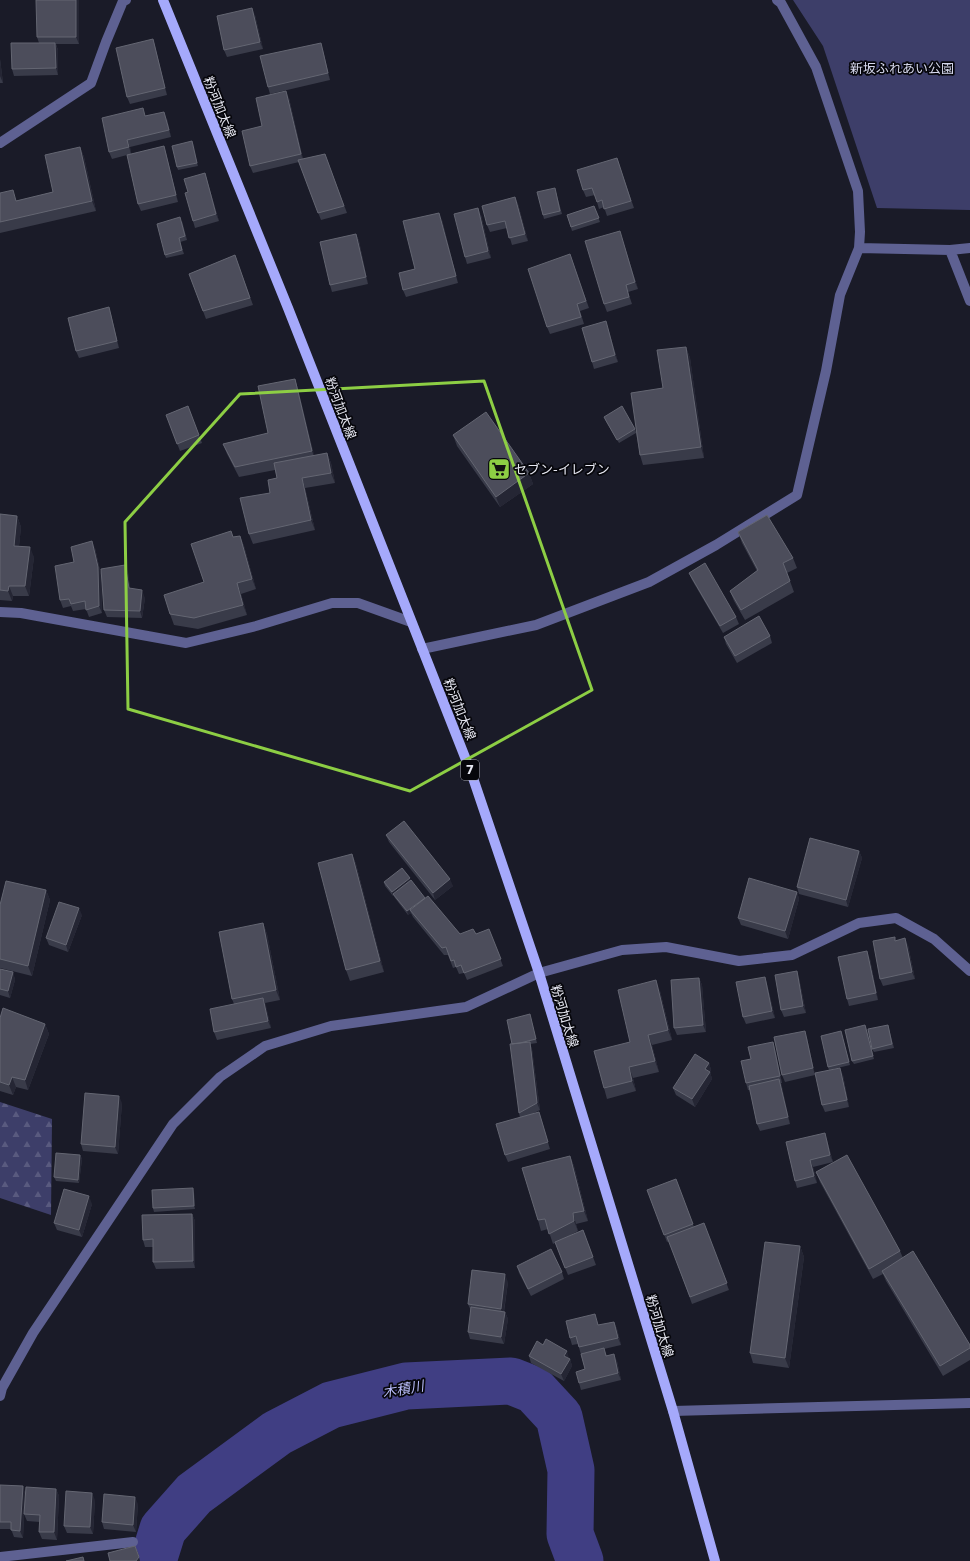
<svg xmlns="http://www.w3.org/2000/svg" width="970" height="1561" font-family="'DejaVu Sans','Noto Sans JP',sans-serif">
  <defs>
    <pattern id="forest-firs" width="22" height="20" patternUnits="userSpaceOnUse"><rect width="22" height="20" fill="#3d3e69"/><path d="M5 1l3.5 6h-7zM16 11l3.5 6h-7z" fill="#595a7f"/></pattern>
  </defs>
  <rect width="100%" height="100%" fill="#1a1b28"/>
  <path fill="url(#forest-firs)" d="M0 1102 52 1119 51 1215 0 1198Z"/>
  <path fill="#3d3e69" d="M793 0H970V210L877 208 823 46Z"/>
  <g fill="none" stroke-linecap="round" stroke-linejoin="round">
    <path stroke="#403e83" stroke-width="47" d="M153 1561 163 1529 194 1494 277 1433 331 1405 406 1386 511 1381 534 1390 559 1417 571 1470 570 1534 580 1561"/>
    <path stroke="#5e6192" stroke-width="10" d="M0 143 91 83 106 42 123 1 126 0
      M859 248 950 250 970 248
      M950 250 970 301
      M0 612 21 613 186 643 256 626 332 603H358L411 622
      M422 649 536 625 649 582 716 545 797 495 826 371 840 295 859 248 860 232 858 191 816 67 781 3 777 0
      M0 1396 2 1388 33 1333 173 1124 220 1077 265 1046 331 1026 466 1007 539 973 622 950 666 947 739 961 792 955 859 923 896 918 934 939 970 971
      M673 1411 970 1403
      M0 1557 133 1542"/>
    <path stroke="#a5a9fb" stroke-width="10" d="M163 0 288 308 472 775 539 973 673 1411 715 1561"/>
  </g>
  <path fill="#393b49" d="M79 0V44H56L58 50V75L14 76 12 69 39 43 37 37Z
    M255 15 263 49 227 57 224 50Z
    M153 39 155 46 167 95 130 104 127 97Z
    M323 50 330 80 270 94 268 87Z
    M0 59 3 83H0Z
    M289 98 303 159 325 154 347 213 321 220 299 162 253 173 250 166 262 126Z
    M146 116 167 119 171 137 130 147 131 154 164 146 166 153 178 202 141 211 138 204 127 155 112 159 109 152Z
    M192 141 198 166 178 170 177 167Z
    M80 147 84 157 96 211 0 233V193L17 201 53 192Z
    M617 158 634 208 607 216 604 207 599 209 595 195 586 197 583 190Z
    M205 173 219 221 195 228 193 221 188 192Z
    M556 192 562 214 544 219 543 215Z
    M515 197 518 204 528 241 512 245 507 228 490 232 487 225Z
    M594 206 600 222 572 231 567 215Z
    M481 215 491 258 467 264 465 257Z
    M442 220 458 283 406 297 403 290 415 269Z
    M182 221 187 240 180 242 184 254 166 258 165 255Z
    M356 234 359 241 368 284 332 292 330 285Z
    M622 238 638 289 628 292 632 304 607 312 604 304Z
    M570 254 589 308 580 311 584 324 550 334 547 327Z
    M235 255 253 305 206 319 189 274Z
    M111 314 119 348 79 358 76 351Z
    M608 328 618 362 594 369 592 362Z
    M686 347 690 358 704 458 643 465 640 455 636 433 619 443 605 420 604 417 635 429 636 432 663 388Z
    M295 379 298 389 314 456 327 453 331 463 335 483 305 488 315 530 253 544 249 534 270 493 277 478 275 470 239 477 227 454 223 444 268 433Z
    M188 406 202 443 180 451 166 415Z
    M453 435 529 473 533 484 500 507 457 446Z
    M0 514 17 516 21 527 19 546 34 557 29 596H13L12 601 0 600Z
    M738 532 793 558 797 568 787 573 794 592 745 620 734 601 730 591 757 571 742 543Z
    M240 536 244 546 256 589 241 594 247 615 198 629 174 625 170 614 204 582 233 537Z
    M95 548 101 575 102 613 89 617 86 609 73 611 71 606 63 608 60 600 74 562Z
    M128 572 130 589 145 598 142 618 107 617 104 610Z
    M689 573 736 617 739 624 723 633 692 580Z
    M770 636 772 643 737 663 726 644 724 637Z
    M386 835 453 886 435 900 389 842Z
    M859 851 862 858 848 907 799 894 797 887Z
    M352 854 356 864 384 972 350 981 346 970Z
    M410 878V881L425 899 460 934H476L489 929 503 966 467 980 464 973 459 974 456 967 453 968 448 955H444L413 917 411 913 408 915 395 898 394 896H393L385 886 384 882Z
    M46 890 50 900 32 976 0 968V905Z
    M797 892 799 899 788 939 741 925 738 918Z
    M82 915 68 952 49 945 46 938Z
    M263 923 267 934 280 1000 265 1003 271 1028 217 1040 214 1032 234 1004 232 999Z
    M896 940 908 945 915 979 883 986 880 979Z
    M870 959 878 1000 849 1006 847 999Z
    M0 969 13 972 15 980 10 998 0 995Z
    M765 977 767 984 775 1018 746 1024 743 1017Z
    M699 978 702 985 706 1032 677 1035 674 1028Z
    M799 978 806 1013 784 1017 781 1010Z
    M660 991 672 1040 652 1045 659 1072 633 1078 636 1091 607 1099 604 1088Z
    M0 1018 45 1024 49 1034 28 1090 16 1087 13 1095 0 1091Z
    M531 1018 537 1043 530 1044 532 1049 540 1110 532 1114 539 1112 550 1149 508 1162 505 1155 520 1118 519 1113 512 1044Z
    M888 1025 894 1048 874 1052 872 1049Z
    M867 1029 874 1059 854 1064 852 1061Z
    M842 1035 850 1065 829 1070 828 1067Z
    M807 1038 815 1075 785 1082 782 1075Z
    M773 1042 775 1049 782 1083H781L790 1124 760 1131 757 1124 750 1090H748L746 1083 751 1059Z
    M709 1063 711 1070 710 1072 712 1079 695 1107 676 1095 673 1088Z
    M843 1075 849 1107 825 1112 822 1105Z
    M122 1103 118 1154 83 1151 81 1144Z
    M827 1140 833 1162 813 1167 817 1183 797 1188 795 1181 786 1142Z
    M80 1155 82 1159 79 1183 56 1181 54 1177Z
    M570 1156 574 1166 588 1221 576 1224 578 1231 569 1236 583 1230 596 1265 568 1275 555 1243 553 1244 548 1229 541 1231 538 1220Z
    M816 1172 900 1251 903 1258 970 1345V1360L943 1376 886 1281 883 1274 873 1279 820 1182Z
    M676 1179 694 1227 704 1223 729 1290 692 1304 669 1241 667 1242 647 1190Z
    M194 1192 195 1209 154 1212 153 1208Z
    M92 1204 82 1237 57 1230 54 1223Z
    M192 1214 195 1221V1268L156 1269 153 1262V1247H145L143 1240Z
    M800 1246 804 1257 789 1368 753 1363 750 1353Z
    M517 1266 562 1272 564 1279 531 1296 519 1273Z
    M508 1282 504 1312H505L508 1319 504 1344 470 1339 468 1332 471 1311 468 1304Z
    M597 1321 598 1325 614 1322 617 1329 621 1345 604 1349 607 1356 617 1361 621 1380 581 1390 579 1383 585 1369 578 1344 572 1345 570 1338Z
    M529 1356 569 1358V1359H570L572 1366 564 1381 531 1363Z
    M0 1485 23 1486 25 1494 23 1538 14 1537 11 1529H0Z
    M56 1489 59 1496 57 1540 42 1539 39 1532 40 1522 27 1521 24 1514Z
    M95 1500 93 1534 67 1533 64 1526Z
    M138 1504 136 1532 104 1529 102 1522Z"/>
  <path fill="#252634" d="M76 0H79V44L76 37Z
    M252 8 255 15 263 49 260 42Z
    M153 39 155 46 167 95 165 88Z
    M55 43 58 50V75L56 68Z
    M321 43 323 50 330 80 328 73Z
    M0 59 3 83 0 76Z
    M286 91 289 98 303 161 301 154Z
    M164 112 167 119 171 137 169 130Z
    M127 140 130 147 131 154Z
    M192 141 194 145 198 166 197 163Z
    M164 146 166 153 178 202 176 195Z
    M80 147 84 157 96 211 92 201Z
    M205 173 207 180 219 221 216 214Z
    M515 197 518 204 528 241 525 234Z
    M478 208 481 215 491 258 488 251Z
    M439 213 442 220 458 283 456 276Z
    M620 231 622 238 638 289 635 282Z
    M356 234 359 241 368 284 366 277Z
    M109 307 111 314 119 348 117 341Z
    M606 321 608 328 618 362 615 355Z
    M686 347 690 358 704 458 701 447Z
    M295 379 298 389 316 462 312 451Z
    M327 453 331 463 335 483 331 473Z
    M529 473 533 484 500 507 496 497Z
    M302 478 305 488 315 530 311 520Z
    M17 516 21 527 18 556 14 546Z
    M240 536 244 546 256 589 252 579Z
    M92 541 95 548 101 575 102 613 99 606Z
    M30 547 34 557 29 596 25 586Z
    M125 565 128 572 131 595 129 588Z
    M237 583 241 594 247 615 243 605Z
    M9 586 13 596 12 601 8 591Z
    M142 590 145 598 142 618 140 611Z
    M859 851 862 858 848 907 846 900Z
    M352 854 356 864 384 972 380 961Z
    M410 878 411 882 393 896 392 892Z
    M450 879 453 886 435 900 433 893Z
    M46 890 50 900 32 976 28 966Z
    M797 892 799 899 788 939 785 931Z
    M425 898 426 901 410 910 411 913 408 915 407 911Z
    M79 908 82 915 68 952 66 945Z
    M263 923 267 934 280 1000 276 990Z
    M905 938 908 945 915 979 912 972Z
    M867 951 870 959 878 1000 876 993Z
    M797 971 799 978 806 1013 803 1006Z
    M13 972 15 980 10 998 8 991Z
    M765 977 767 984 775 1018 772 1011Z
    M699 978 702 985 706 1032 703 1025Z
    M656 980 660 991 672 1040 668 1030Z
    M263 998 266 1005 271 1028 268 1021Z
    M45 1024 49 1034 28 1090 25 1080Z
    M865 1025 867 1029 874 1059 873 1056Z
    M805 1031 807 1038 815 1075 813 1068Z
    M648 1035 652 1045 659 1072 655 1061Z
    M530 1042 532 1049 540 1110 537 1103Z
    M773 1042 775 1049 782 1083 780 1076Z
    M709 1063 711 1070 710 1072 712 1079 695 1107 692 1099 705 1069Z
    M629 1067 633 1078 636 1091 632 1081Z
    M840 1068 843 1075 849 1107 847 1100Z
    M12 1077 16 1087 13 1095 9 1085Z
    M779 1079 782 1086 790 1124 788 1117Z
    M119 1096 122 1103 118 1154 115 1147Z
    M539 1112 542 1120 550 1149 548 1142Z
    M825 1133 827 1140 833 1162 830 1155Z
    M80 1155 82 1159 79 1183 78 1180Z
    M570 1156 574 1166 588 1221 584 1211Z
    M810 1160 813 1167 817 1183 814 1176Z
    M193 1188 194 1192 195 1209 194 1206Z
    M89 1196 92 1204 82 1237 79 1230Z
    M573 1213 576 1224 578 1231 574 1221Z
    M192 1214 195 1221V1268L193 1261Z
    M800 1246 804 1257 789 1368 785 1358Z
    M505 1274 508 1282 503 1316 501 1309Z
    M505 1312 508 1319 504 1344 501 1337Z
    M614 1322 617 1329 621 1345 618 1338Z
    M567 1351 569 1358 567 1363 564 1356Z
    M614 1354 617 1361 621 1380 618 1373Z
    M570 1359 572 1366 564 1381 561 1374Z
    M23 1486 25 1494 23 1538 20 1531Z
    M56 1489 59 1496 57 1540 54 1532Z
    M92 1493 95 1500 93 1534 90 1527Z
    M135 1497 138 1504 136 1532 133 1525Z
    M135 1546 138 1553 140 1561H136Z"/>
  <path fill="#4c4d5b" stroke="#646672" d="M36 0H76V37H37Z
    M252 8 260 42 224 50 217 16Z
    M153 39 165 88 127 97 116 48Z
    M11 43H55L56 68 12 69Z
    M321 43 328 73 268 87 260 56Z
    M286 91 301 154 250 166 242 131 262 126 256 98Z
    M143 108 145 116 164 112 169 130 127 140 129 147 109 152 102 118Z
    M192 141 197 163 177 167 172 146Z
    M164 146 176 195 138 204 127 155Z
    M80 147 92 201 0 222V193L13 190 16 201 53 192 45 155Z
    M325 154 344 206 318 213 298 160Z
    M617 158 631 201 604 209 602 200 597 202 592 188 583 190 577 170Z
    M205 173 216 214 193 221 185 193 188 192 184 179Z
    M555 188 560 211 543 215 537 192Z
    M515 197 525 234 509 238 505 221 487 225 482 206Z
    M594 206 599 218 571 227 567 215Z
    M478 208 488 251 465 257 454 214Z
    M439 213 456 276 403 290 399 273 415 269 403 221Z
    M180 217 185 236 179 238 182 250 165 255 157 224Z
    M620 231 635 282 626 285 629 297 604 304 585 241Z
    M356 234 366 277 330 285 320 242Z
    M570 254 586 301 577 304 581 317 547 327 528 269Z
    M235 255 250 298 203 311 189 274Z
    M109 307 117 341 76 351 68 318Z
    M606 321 615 355 592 362 582 328Z
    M686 347 701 447 640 455 631 393 663 388 657 350Z
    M295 379 312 451 235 467 223 444 268 433 258 386Z
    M188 406 199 435 177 444 166 415Z
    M622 406 635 429 617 440 604 417Z
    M486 412 529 473 496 497 453 435Z
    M327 453 331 473 302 478 311 520 249 534 240 498 270 493 268 480 277 478 274 463Z
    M0 514 17 516 14 546 30 547 25 586H9L8 591 0 590Z
    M767 515 793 558 783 563 790 581 741 610 730 591 758 570 738 532Z
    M231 531 233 537 240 536 252 579 237 583 243 605 194 618 170 614 164 595 204 582 191 544Z
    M92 541 98 567 99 606 86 610 85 601 71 604 69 599 60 600 55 566 74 562 71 547Z
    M705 563 736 617 720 626 689 573Z
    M125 565 129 588 142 590 140 611 104 610 101 569Z
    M759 616 770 636 735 656 724 637Z
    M404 821 450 879 433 893 386 835Z
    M810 838 859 851 846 900 797 887Z
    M352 854 380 961 346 970 318 863Z
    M402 868 410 878 392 892 384 882Z
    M749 878 797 892 785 931 738 918Z
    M411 880 425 898 407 911 393 894Z
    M6 881 46 890 28 966 0 959V905Z
    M428 896 460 934 473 929 476 934 489 929 501 959 464 973 461 965 456 967 454 960 451 961 446 947 442 948 410 910Z
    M59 902 79 908 66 945 46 938Z
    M263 923 276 990 232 999 219 932Z
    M895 937V941L905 938 912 972 880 979 873 941Z
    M867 951 876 993 847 999 838 957Z
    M0 969 13 972 8 991 0 989Z
    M797 971 803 1006 781 1010 775 975Z
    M765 977 772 1011 743 1017 736 982Z
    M699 978 703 1025 674 1028 671 980Z
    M656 980 668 1030 648 1035 655 1061 629 1067 632 1081 604 1088 594 1051 630 1042 618 990Z
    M263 998 268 1021 214 1032 210 1009Z
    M3 1008 45 1024 25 1080 12 1077 9 1085 0 1082V1018Z
    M530 1014 536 1039 520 1043 512 1044 507 1020Z
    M865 1025 873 1056 852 1061 845 1030Z
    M888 1025 892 1044 872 1049 868 1029Z
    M805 1031 813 1068 782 1075 774 1037Z
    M841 1031 849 1062 828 1067 821 1036Z
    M530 1042 537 1103 519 1113 510 1044Z
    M773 1042 780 1076 746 1083 741 1061 751 1059 748 1047Z
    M695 1054 709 1063 705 1069 710 1072 692 1099 673 1088Z
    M840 1068 847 1100 822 1105 815 1073Z
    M779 1079 788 1117 757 1124 749 1086Z
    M85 1093 119 1096 115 1147 81 1144Z
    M539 1112 548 1142 505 1155 496 1124Z
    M825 1133 830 1155 810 1160 814 1176 795 1181 786 1142Z
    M56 1153 80 1155 78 1180 54 1177Z
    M847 1155 900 1251 869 1269 816 1172Z
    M570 1156 584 1211 573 1213 574 1221 549 1234 545 1219 538 1220 522 1168Z
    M676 1179 693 1224 664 1235 647 1190Z
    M193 1188 194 1206 153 1208 152 1190Z
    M64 1189 89 1196 79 1230 54 1223Z
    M192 1214 193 1261 153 1262V1239L143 1240 142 1215Z
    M704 1223 727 1283 690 1297 667 1237Z
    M583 1230 593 1257 565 1268 555 1242Z
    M765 1242 800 1246 785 1358 750 1353Z
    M551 1249 562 1272 528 1289 517 1266Z
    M913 1251 970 1345V1348L940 1366 882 1271Z
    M472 1270 505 1274 501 1309 468 1304Z
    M471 1307 505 1312 501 1337 468 1332Z
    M595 1314 598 1325 614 1322 618 1338 579 1347 576 1336 570 1338 566 1321Z
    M546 1339 567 1351 564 1356 570 1359 561 1374 529 1356 537 1341 543 1345Z
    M604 1348 606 1356 614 1354 618 1373 579 1383 576 1372 585 1369 581 1354Z
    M0 1485 23 1486 20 1531 11 1530V1522H0Z
    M26 1487 56 1489 54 1532H39L40 1515 24 1514Z
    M66 1491 92 1493 90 1527 64 1526Z
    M104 1494 135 1497 133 1525 102 1522Z
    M135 1546 139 1557 136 1561H110L108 1553Z
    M83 1557 84 1561H66Z"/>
  <path fill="none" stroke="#8dce44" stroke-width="3" stroke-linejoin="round" d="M484 381 592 690 410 791 128 709 125 522 240 394Z"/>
  <defs>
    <g id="supermarket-square" transform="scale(1.15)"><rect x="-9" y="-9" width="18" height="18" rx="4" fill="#8dce44" stroke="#06060b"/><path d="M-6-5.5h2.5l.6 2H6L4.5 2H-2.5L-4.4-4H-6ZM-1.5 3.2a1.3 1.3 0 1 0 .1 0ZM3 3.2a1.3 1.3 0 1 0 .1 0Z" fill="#111"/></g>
  </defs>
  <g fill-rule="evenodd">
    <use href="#supermarket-square" x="499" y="469"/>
  </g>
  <g text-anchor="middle" stroke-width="3.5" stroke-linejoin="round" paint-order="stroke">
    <rect fill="#06060b" stroke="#a3a4ac" stroke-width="1" x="461" y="760" width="18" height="20" rx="3"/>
    <g font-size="12" font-weight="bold" fill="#e6e7f1">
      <text x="470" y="774">7</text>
    </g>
    <g font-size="13" fill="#d6d8ed" stroke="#06060b">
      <text x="902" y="73">新坂ふれあい公園</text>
    </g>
    <g font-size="13" fill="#e6e7f1" stroke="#06060b">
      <text transform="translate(220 107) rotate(68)" y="5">粉河加太線</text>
      <text transform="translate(341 408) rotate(69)" y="5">粉河加太線</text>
      <text transform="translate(460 709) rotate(68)" y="5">粉河加太線</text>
      <text transform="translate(565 1016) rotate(73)" y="5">粉河加太線</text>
      <text transform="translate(660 1326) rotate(73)" y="5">粉河加太線</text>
    </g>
    <g font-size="13" fill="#e6e7f1" stroke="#06060b" text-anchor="start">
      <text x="514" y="474">セブン-イレブン</text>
    </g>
    <g font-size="14" font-style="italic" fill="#b9bdfa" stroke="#06060b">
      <text transform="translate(403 1389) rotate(-10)" y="5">木積川</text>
    </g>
  </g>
</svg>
